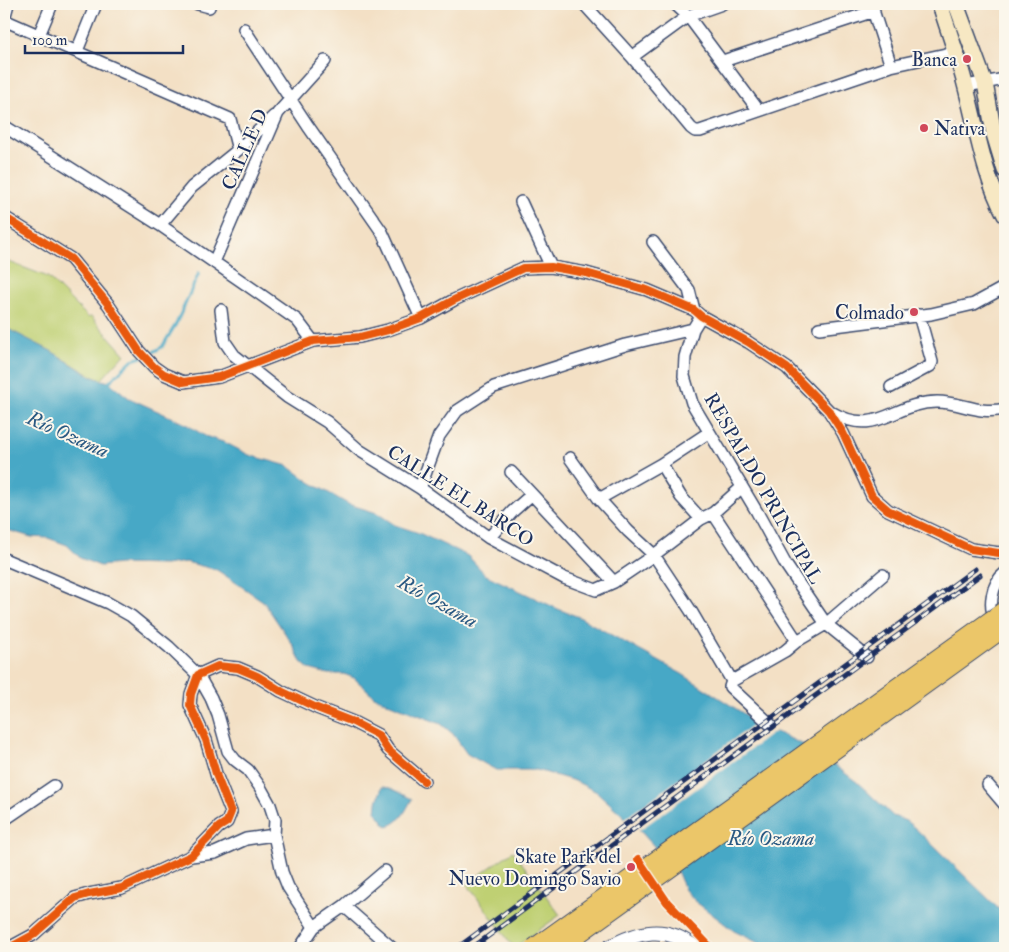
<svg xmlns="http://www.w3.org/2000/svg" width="1009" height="952" font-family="'IM FELL Double Pica',serif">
  <rect width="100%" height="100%" fill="#fbf7ec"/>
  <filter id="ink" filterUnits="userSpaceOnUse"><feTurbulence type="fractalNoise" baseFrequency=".02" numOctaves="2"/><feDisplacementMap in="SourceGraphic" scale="10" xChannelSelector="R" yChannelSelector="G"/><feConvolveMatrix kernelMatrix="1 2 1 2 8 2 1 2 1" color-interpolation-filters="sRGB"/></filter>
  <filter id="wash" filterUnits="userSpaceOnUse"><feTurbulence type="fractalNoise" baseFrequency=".0096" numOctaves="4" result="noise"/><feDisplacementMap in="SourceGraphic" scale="20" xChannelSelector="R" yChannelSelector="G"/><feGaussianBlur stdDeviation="1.12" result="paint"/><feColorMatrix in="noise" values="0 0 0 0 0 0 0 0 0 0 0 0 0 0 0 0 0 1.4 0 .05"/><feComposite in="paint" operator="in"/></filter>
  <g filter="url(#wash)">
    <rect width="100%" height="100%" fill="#f3e0c5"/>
    <path fill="#bfd073" stroke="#6d8068" d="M4 260 48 277 89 318 91 316 125 355 120 359 101 380 92 376 51 351 4 327Z
      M513 851 560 915 514 948 467 884Z"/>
    <path fill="#47a8c6" stroke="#316c92" d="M4 327 51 351 92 377 109 382 129 398 184 423 205 436 226 443 249 455 288 466 310 482 348 504 377 513 395 525 419 533 468 556 486 575 558 609 579 617 682 674 763 726 804 745 824 757 858 783 893 816 906 821 915 828 998 908 1005 917V948H769L734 931 696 902 685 890 678 873 643 834 597 792 575 781 537 770H496L467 754 453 734 441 724 388 703 374 696 354 678 344 674H328L309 669 301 662 293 645 263 601 217 570 186 562 165 565 120 564 100 566 80 558 67 545 48 538 31 537 4 529Z
      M382 787 390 788 412 799C406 810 400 824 387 826L376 812 377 802Z"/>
    <path fill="#f3e0c5" d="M759 721 777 730 637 832 623 820Z"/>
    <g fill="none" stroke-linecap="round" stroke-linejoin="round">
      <path stroke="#47a8c6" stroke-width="3" d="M148 355 162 347 176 324 199 273
        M106 385 132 360 142 357"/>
    </g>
  </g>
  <g filter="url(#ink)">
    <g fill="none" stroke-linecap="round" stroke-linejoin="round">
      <g stroke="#3b4a6d" stroke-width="14">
        <path id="minor" d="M198 4 209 7
          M584 4 632 57 691 128 695 131H700L891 66 955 52
          M675 4 688 16 759 111
          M871 4 891 66
          M4 19 8 4
          M4 20 230 119 238 150
          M244 29 308 126 382 232 421 318
          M39 35 52 4
          M77 51 96 4
          M632 57 688 16 722 4
          M723 61 874 11
          M966 86 1005 79
          M4 126 160 225 244 283 297 320 313 341
          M521 202 551 267
          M4 217 71 259 108 304 139 351 154 367 164 374 183 382 219 377 313 341 360 337 388 330 421 318 454 300 523 268 551 267 586 273 647 290 694 310 701 316 748 342 787 368 829 411 843 433 872 496 888 510 971 549 999 553 1005 552
          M160 225 192 187 238 150 274 116
          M653 242 689 290 694 310
          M214 262 278 113 325 61
          M221 310 225 342 234 355 287 397 327 422 359 450 420 488 489 538 564 578 596 590 614 582 654 555 701 519 713 513 741 488
          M701 316 693 329 685 357 684 376 692 403 757 512 786 565 826 624 867 657
          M819 328 931 314 974 304 1005 287
          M891 387 930 366 932 362 919 315
          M831 412C878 439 893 402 937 402 962 402 978 415 1005 409
          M570 458 599 499 628 531 654 555 691 611 732 681 730 687 770 724
          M661 464 681 497 701 519
          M511 472 614 582
          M420 488 439 436 457 411 494 387 625 345 693 329
          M599 499 661 464 708 433
          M713 513 797 641
          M489 538 513 511 531 495
          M4 559 108 603 131 616 169 647 198 675 211 698 218 715 228 751 235 760 248 770 260 787 270 805 275 820 274 835 282 872 288 887 314 927
          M996 621C988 607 991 584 1005 573
          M732 681 785 651 797 641 826 624 883 575
          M988 785 1005 805
          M4 820 54 786
          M191 856 215 853 246 839 274 835
          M344 906 392 948
          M9 948 33 935 75 898 89 894 122 888 191 856 219 827 227 822 231 812 217 777 206 740 190 705 191 694 198 675 218 666 238 668 257 676 281 691 317 708 353 722 378 735 388 750 424 781
          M300 948 314 927 344 906 385 871"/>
      </g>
      <g stroke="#3b4a6d" stroke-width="16">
        <path id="tertiary" d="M608 948C638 931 666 924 695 948"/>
      </g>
      <g stroke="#3b4a6d" stroke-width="18">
        <path id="secondary" d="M940 4C948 30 958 57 965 84 977 129 983 174 1005 215
          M956 4 985 83 994 134 1005 170"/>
      </g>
      <use href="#minor" stroke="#fff" stroke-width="11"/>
      <use href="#tertiary" stroke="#fff" stroke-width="14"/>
      <use href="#secondary" stroke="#f7e8c3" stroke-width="15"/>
      <g stroke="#1b2f5e" stroke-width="5">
        <path id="rail" d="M457 948 975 569
          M472 948 980 575"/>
      </g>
      <use href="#rail" stroke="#fbf7ec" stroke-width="3" stroke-dasharray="9" stroke-linecap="butt"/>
      <g stroke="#3b4a6d" stroke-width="20" stroke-linecap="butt">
        <path id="primary-bridge" d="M534 948 1005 610
          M559 948 1005 627"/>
      </g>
      <use href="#primary-bridge" stroke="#ebc669" stroke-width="18"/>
      <g stroke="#fbf7ec" stroke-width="11">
        <path id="cycleway" d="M4 217 71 259 108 304 139 351 154 367 164 374 183 382 219 377 313 341 360 337 388 330 421 318 454 300 523 268 551 267 586 273 647 290 694 310 701 316 748 342 787 368 829 411 843 433 872 496 888 510 971 549 999 553 1005 552
          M638 859 667 902 711 948
          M9 948 33 935 75 898 89 894 122 888 191 856 219 827 227 822 231 812 217 777 206 740 190 705 191 694 198 675 218 666 238 668 257 676 281 691 317 708 353 722 378 735 388 750 424 781"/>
      </g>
      <use href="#cycleway" stroke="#e8590c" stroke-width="8"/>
    </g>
  </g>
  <g fill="#d1495b" stroke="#fbf7ec" stroke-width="2">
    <circle cx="967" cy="59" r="5"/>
    <circle cx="924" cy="128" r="5"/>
    <circle cx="914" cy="312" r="5"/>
    <circle cx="631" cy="867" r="5"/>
  </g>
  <g text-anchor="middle" stroke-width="4" stroke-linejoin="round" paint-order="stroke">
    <g font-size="19" fill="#1b2f5e" stroke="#fbf7ec" text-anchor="end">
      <text x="957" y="66">Banca</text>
      <text x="934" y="135" text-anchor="start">Nativa</text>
      <text x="904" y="319">Colmado</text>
      <text x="621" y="863">Skate Park del<tspan x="621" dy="22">Nuevo Domingo Savio</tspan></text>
    </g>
    <g font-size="19" fill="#1b2f5e" stroke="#fbf7ec">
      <text transform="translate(244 149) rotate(-66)" y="7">CALLE D</text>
      <text transform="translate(764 488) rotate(60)" y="7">RESPALDO PRINCIPAL</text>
      <text transform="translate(461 495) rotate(33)" y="7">CALLE EL BARCO</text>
    </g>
    <g font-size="20" font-style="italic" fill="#2a5982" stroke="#fbf7ec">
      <text transform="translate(68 434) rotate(24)" y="7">Río Ozama</text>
      <text transform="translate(438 601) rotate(29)" y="7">Río Ozama</text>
      <text x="771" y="845">Río Ozama</text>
    </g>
  </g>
  <rect width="1009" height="952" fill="none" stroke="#fbf7ec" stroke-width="20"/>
  <path d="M25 45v8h158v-8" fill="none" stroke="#1b2f5e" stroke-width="2.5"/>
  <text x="32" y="45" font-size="15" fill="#1b2f5e" stroke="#fbf7ec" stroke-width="4" paint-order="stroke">100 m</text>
</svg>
